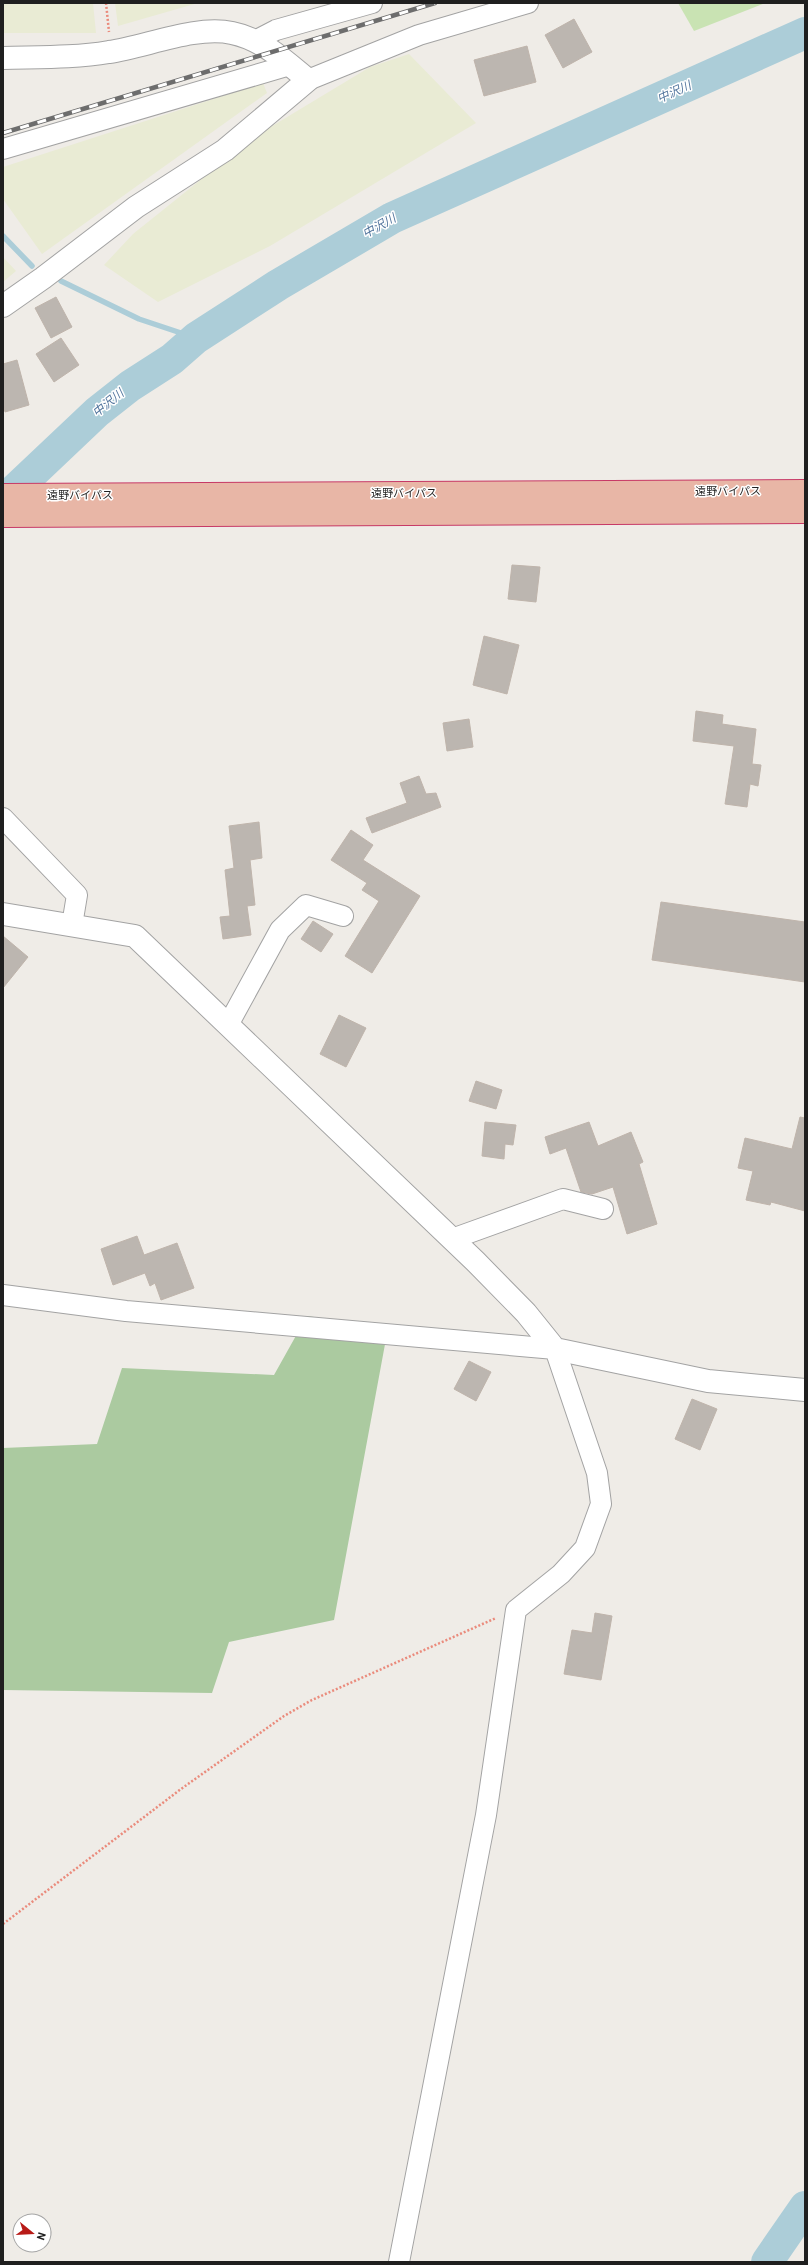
<svg xmlns="http://www.w3.org/2000/svg" width="808" height="2265" font-family="Barlow,'Noto Sans JP',sans-serif">
  <rect width="100%" height="100%" fill="#efece7"/>
  <path fill="#e9ebd4" d="M3 3H93L96 33H3Z
    M115 3H198L118 26Z
    M409 54 476 123 270 246 158 302 104 265 133 234 254 137 370 67Z
    M263 83 267 93 42 254 3 199V167Z
    M3 257 16 271 3 282Z"/>
  <path fill="#c9e3b3" d="M678 3H765L694 31Z"/>
  <path fill="#abcaa0" d="M307 1316 388 1328 334 1620 229 1642 212 1693 3 1690V1448L97 1444 122 1368 274 1375Z"/>
  <g fill="none" stroke-linecap="round" stroke-linejoin="round">
    <path stroke="#accdd8" stroke-width="5.5" d="M3 236 32 266
      M61 281 139 319 196 338"/>
    <path stroke="#accdd8" stroke-width="32" d="M3 501 97 412 130 386 172 359 196 338 278 285 392 218 805 33
      M767 2262 805 2207"/>
  </g>
  <path fill="#bcb6b0" stroke="#bfb4ab" d="M574 19 592 52 563 68 545 35Z
    M527 46 536 82 484 96 474 60Z
    M56 297 72 327 51 338 35 308Z
    M61 338 79 365 54 382 36 354Z
    M17 360 29 405 5 412 3 404V364Z
    M512 565 540 567 536 602 508 599Z
    M484 636 519 645 507 694 473 685Z
    M696 711 723 715 722 724 756 729 752 764 761 765 758 786 750 784 747 807 725 804 734 746 693 741Z
    M469 719 473 747 447 751 443 723Z
    M419 776 426 794 436 793 441 807 372 833 366 818 407 803 400 783Z
    M259 822 262 858 250 860 255 905 247 906 251 935 223 939 220 917 230 916 225 870 234 868 229 826Z
    M351 830 373 845 363 860 420 896 372 973 345 956 379 901 362 890 367 883 331 860Z
    M661 902 805 922V982L652 960Z
    M313 921 333 934 321 952 301 939Z
    M3 936 28 957 3 988Z
    M339 1015 366 1028 346 1067 320 1054Z
    M476 1081 502 1090 496 1109 469 1101Z
    M800 1117 805 1118V1211L771 1202 770 1205 746 1200 753 1171 738 1168 745 1138 792 1149Z
    M485 1122 516 1125 513 1145 505 1144 504 1159 482 1156Z
    M589 1122 598 1146 631 1132 643 1162 639 1164 657 1224 627 1234 613 1187 592 1194 581 1192 566 1148 550 1154 545 1137Z
    M137 1236 144 1255 177 1243 194 1288 161 1300 155 1283 150 1286 145 1273 113 1285 101 1249Z
    M469 1361 491 1372 476 1401 454 1389Z
    M692 1399 717 1409 700 1450 675 1439Z
    M595 1613 612 1616 601 1680 564 1674 572 1630 592 1633Z"/>
  <g fill="none" stroke-linecap="round" stroke-linejoin="round">
    <g stroke="#a3a3a3" stroke-width="22">
      <path id="minor" d="M255 41 276 30 372 3
        M308 80 419 35 528 3
        M3 149 290 65
        M3 818 77 895 72 925
        M228 1025 280 930 306 905 343 916
        M452 1239 563 1199 603 1209
        M3 1295 126 1311 555 1349 597 1473 601 1504 585 1548 561 1574 516 1610 486 1815 399 2262"/>
    </g>
    <g stroke="#a3a3a3" stroke-width="24">
      <path id="tertiary" d="M3 58C39 57 74 58 109 52 145 47 196 25 232 33 262 39 285 61 308 80L225 150 136 207 43 278 3 306
        M3 914 135 936 475 1261 526 1313 555 1349 708 1381 805 1390"/>
    </g>
    <g stroke="#c73966" stroke-width="24">
      <path id="trunk" d="M3 495 805 491
        M3 516 805 512"/>
    </g>
    <path stroke="#ea8b7c" stroke-width="2.5" stroke-dasharray="2 2" stroke-linecap="butt" d="M106 3 109 32
      M3 1924 181 1789 284 1716 312 1700 496 1618"/>
    <use href="#minor" stroke="#fff" stroke-width="20"/>
    <use href="#tertiary" stroke="#fff" stroke-width="22"/>
    <use href="#trunk" stroke="#e8b6a6" stroke-width="22"/>
    <g stroke="#6d6d6d" stroke-width="4.5">
      <path id="rail" d="M3 133 435 3"/>
    </g>
    <use href="#rail" stroke="#fff" stroke-width="3" stroke-dasharray="9" stroke-linecap="butt"/>
  </g>
  <g text-anchor="middle" stroke-width="3" stroke-linejoin="round" paint-order="stroke">
    <g font-size="11" fill="#1f1f1f" stroke="#fff">
      <text x="728" y="495">遠野バイパス</text>
      <text x="404" y="497">遠野バイパス</text>
      <text x="80" y="499">遠野バイパス</text>
    </g>
    <g font-size="12" font-style="italic" fill="#53769e" stroke="#fff">
      <text transform="translate(674 92) rotate(-24)" y="4">中沢川</text>
      <text transform="translate(379 226) rotate(-29)" y="4">中沢川</text>
      <text transform="translate(108 403) rotate(-39)" y="4">中沢川</text>
    </g>
  </g>
  <rect width="808" height="2265" fill="none" stroke="#1f1f1f" stroke-width="8"/>
  <g transform="translate(32 2233) rotate(108)"><circle r="19" fill="#ffffff" stroke="#a5a5a5"/>
  <path d="M0-3L7 15L0 10L-7 15Z" fill="#b81b17"/>
  <text y="-6" font-size="11" font-weight="bold" text-anchor="middle" fill="#1f1f1f">N</text>
  </g>
</svg>
